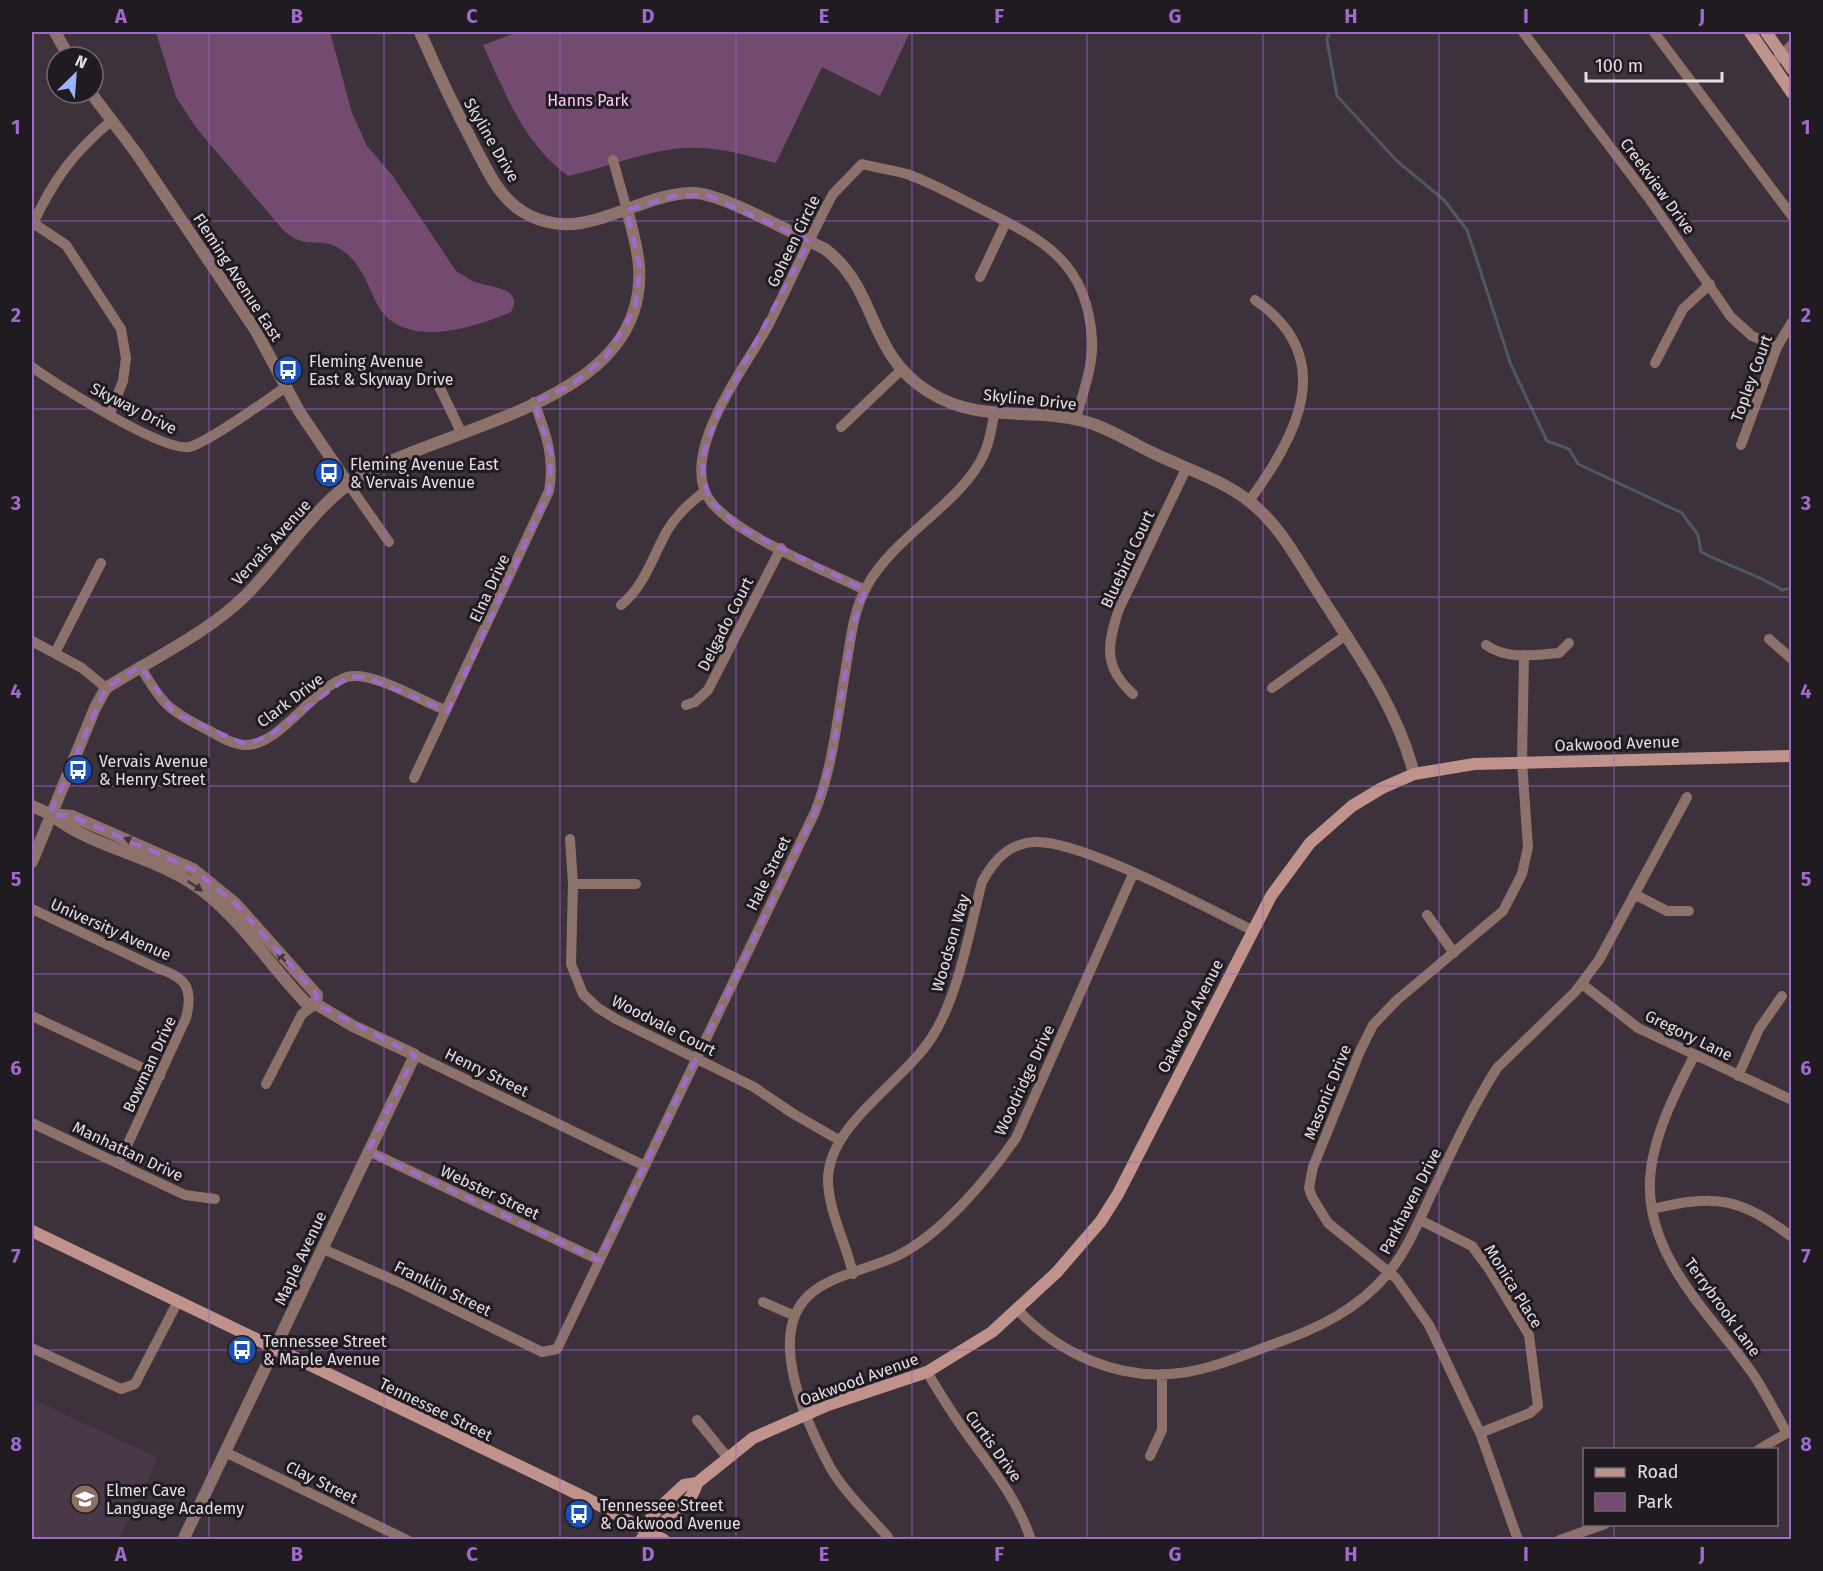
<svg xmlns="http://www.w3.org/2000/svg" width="1823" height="1571" font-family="'Fira Sans',sans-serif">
  <rect width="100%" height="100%" fill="#3d313c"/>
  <path fill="#493948" d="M32 1399 158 1458 119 1539H32Z"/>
  <path fill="#734a70" d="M156 32H330L352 113 367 146 392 175 456 271C462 274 467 278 472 281 488 288 525 286 511 312 473 328 402 351 377 304 368 286 361 263 343 251 326 238 316 246 299 240 294 239 288 234 284 231L197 129 176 97Z
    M518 32H910L880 96 822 67 776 163C755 158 734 151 713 149 664 142 614 166 568 176 523 142 506 95 483 45Z"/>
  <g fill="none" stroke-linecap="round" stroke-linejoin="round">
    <path stroke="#4c5961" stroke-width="3" d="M1329 32 1327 40 1337 96 1397 161 1444 200 1467 230 1511 365 1547 441 1569 449 1578 464 1682 513 1698 535 1701 552C1728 566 1757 574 1782 590L1792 588"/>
    <path stroke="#8d726c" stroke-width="10" d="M1523 32 1648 197 1731 317 1752 336 1777 347
      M1654 32 1792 216
      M1776 60 1792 45
      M613 160 627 210
      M33 223 66 245 121 329 126 358 123 381 110 414
      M32 226C53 180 73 153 111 121
      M980 277 1006 222
      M1655 363 1683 309 1710 284
      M32 367C56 384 163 452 189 447 206 444 268 399 286 387
      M436 380 462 434
      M841 427 901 370
      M1741 445 1777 347 1792 322
      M349 485 389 542
      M1249 501C1297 436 1339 358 1255 300
      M865 590C824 570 738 536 711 502 675 455 748 364 769 324 788 286 806 247 825 209L833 194 862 164C877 168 893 170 907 174 932 183 957 197 981 209 1044 240 1087 262 1092 339 1094 365 1082 394 1076 420
      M621 605C644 587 653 556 667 531 677 514 690 503 705 491
      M1769 639 1792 659
      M32 641 82 668 106 688
      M1486 645C1507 660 1535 655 1559 653L1569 643
      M55 653 101 563
      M140 666C162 704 169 711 208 730 219 736 233 745 246 745 281 745 312 688 347 677 371 670 421 701 445 710
      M1272 688 1346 635
      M1133 694C1103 667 1107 645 1119 609L1186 469
      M686 705 695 702 708 690 781 548
      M414 778 549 491C555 458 546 433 534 402
      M570 839 573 884 571 964 583 994 598 1008 616 1019 754 1087 792 1113 839 1140
      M573 884H636
      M1634 894 1667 911H1689
      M32 909 157 968C185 977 194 987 186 1018L119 1163
      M1427 915 1454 953
      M1582 984 1638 1028 1792 1100
      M32 1016 160 1076
      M415 1055 645 1166
      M1694 1056C1675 1093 1652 1138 1650 1180 1646 1258 1712 1315 1753 1374 1765 1392 1776 1414 1787 1433
      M1738 1076 1759 1029 1782 996
      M266 1084 302 1014 316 1004
      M32 1123 185 1195 215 1199
      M368 1151 599 1260
      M1652 1209C1715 1194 1739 1197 1792 1237
      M1420 1220 1472 1246 1489 1269 1529 1335 1538 1406 1530 1413 1480 1433
      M323 1249 405 1285 542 1352 557 1349 815 812C834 764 838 712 847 661 851 636 854 609 867 586 894 536 963 502 984 454 990 441 992 428 994 414
      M853 1274C846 1243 829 1213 828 1181 827 1125 903 1083 932 1037 959 995 969 931 982 882 994 860 1008 844 1034 842 1080 839 1206 908 1252 930
      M763 1302 795 1316
      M1018 1310C1059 1354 1119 1381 1180 1373 1211 1369 1242 1356 1271 1345 1317 1329 1358 1310 1389 1272 1407 1250 1418 1223 1430 1197 1451 1153 1471 1109 1497 1068L1575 992 1599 960 1687 797
      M32 1348 121 1389 135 1384 177 1303
      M927 1372C938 1390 948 1407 960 1424 986 1462 1016 1494 1031 1540
      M697 1420 728 1458
      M1758 1450 1792 1430
      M225 1452 407 1540
      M1150 1456 1162 1430V1374
      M888 1537C869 1515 845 1493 830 1467 807 1424 762 1329 814 1291 837 1274 871 1268 897 1256 942 1234 988 1178 1016 1138L1133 874
      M1518 1540 1481 1435 1429 1325 1396 1278 1328 1223 1312 1197 1309 1188 1313 1167 1360 1051 1373 1025 1397 1000 1503 911 1522 874 1528 847 1522 762 1524 655
      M1560 1540 1605 1524"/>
    <path stroke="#8d726c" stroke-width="12" d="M55 32 69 57
      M420 32C437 71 455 109 475 147 486 168 497 192 516 207 534 221 558 227 581 223 619 217 656 192 695 193 723 194 796 235 825 249 879 290 866 353 929 392 979 424 1030 407 1083 421 1107 427 1130 442 1153 453 1184 468 1223 480 1250 502 1281 526 1299 563 1320 595 1357 653 1397 707 1414 774
      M91 93 137 154 256 331 299 411 349 485
      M32 806 50 814 72 816 193 869 236 904 317 995 316 1004
      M50 814C91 847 146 854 190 882 237 912 268 964 307 1004H316L353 1026 415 1055 183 1540
      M32 862 95 708 106 688C152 659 206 634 245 596 281 561 316 503 358 478 445 424 648 405 639 267 638 248 632 229 627 210"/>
    <path stroke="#bf938b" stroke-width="12" d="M1750 32 1792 93
      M1766 32 1792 69
      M32 1231 586 1498 664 1540
      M648 1530C667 1522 692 1504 697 1483
      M641 1540 648 1530 652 1515 684 1485 697 1483 753 1438 828 1405 927 1372 992 1332 1057 1272 1101 1221 1118 1194 1271 896 1310 843 1352 806 1382 788 1414 774 1474 764 1792 756"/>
  </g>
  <defs><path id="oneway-solid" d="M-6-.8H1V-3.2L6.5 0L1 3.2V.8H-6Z" transform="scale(1.5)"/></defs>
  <g fill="#413537">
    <use href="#oneway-solid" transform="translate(132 841) rotate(-157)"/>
    <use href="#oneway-solid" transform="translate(195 886) rotate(34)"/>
    <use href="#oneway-solid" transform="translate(283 959) rotate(-130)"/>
  </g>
  <path fill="none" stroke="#a06acc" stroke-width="4.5" stroke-dasharray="12 8" stroke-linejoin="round" d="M707 195 809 241 717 415 703 456V473L709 500 741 528 865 590 853 626 831 760 815 812 599 1260 368 1151 415 1055 316 1004 317 995 236 904 193 869 72 816 50 814 106 688 140 666 174 713 247 745 273 733 348 677H365L448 711 549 491 551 453 534 402 570 386 606 357 635 308 640 268 627 210 674 196Z"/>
  <path fill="none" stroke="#a06acc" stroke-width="1.5" stroke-opacity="0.55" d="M209 32V1540M384 32V1540M560 32V1540M736 32V1540M912 32V1540M1087 32V1540M1263 32V1540M1439 32V1540M1614 32V1450M32 221H1792M32 409H1792M32 597H1792M32 786H1792M32 974H1792M32 1162H1792M32 1350H1792M1614 1524V1540"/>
  <defs>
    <g id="bus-disc" transform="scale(1.5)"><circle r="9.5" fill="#1a4fb4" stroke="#201b20"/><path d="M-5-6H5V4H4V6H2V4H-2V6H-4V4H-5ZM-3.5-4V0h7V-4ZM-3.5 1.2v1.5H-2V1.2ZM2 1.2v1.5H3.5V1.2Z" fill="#fff"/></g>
    <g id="school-disc" transform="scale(1.5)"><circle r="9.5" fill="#8d6e63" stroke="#201b20"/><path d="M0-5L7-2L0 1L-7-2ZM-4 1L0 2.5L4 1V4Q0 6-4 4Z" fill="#fff"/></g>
  </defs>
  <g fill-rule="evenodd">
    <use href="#bus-disc" x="288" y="370"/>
    <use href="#bus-disc" x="329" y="473"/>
    <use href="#bus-disc" x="78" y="770"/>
    <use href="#bus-disc" x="242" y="1350"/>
    <use href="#school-disc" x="85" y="1499"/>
    <use href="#bus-disc" x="579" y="1514"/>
  </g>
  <g text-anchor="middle" stroke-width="6" stroke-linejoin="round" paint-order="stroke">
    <g font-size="16" fill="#ffc9fb" stroke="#201b20">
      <text x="588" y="106">Hanns Park</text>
    </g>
    <g font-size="16" fill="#e6dee5" stroke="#201b20">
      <text transform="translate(492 140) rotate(60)" y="6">Skyline Drive</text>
      <text transform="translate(1658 186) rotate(54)" y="6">Creekview Drive</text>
      <text transform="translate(793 241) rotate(-64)" y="6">Goheen Circle</text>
      <text transform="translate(238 277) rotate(57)" y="6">Fleming Avenue East</text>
      <text transform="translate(1751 378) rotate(-70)" y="6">Topley Court</text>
      <text transform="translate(1030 399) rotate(6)" y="6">Skyline Drive</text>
      <text transform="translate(134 408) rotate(27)" y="6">Skyway Drive</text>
      <text transform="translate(271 542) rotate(-48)" y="6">Vervais Avenue</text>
      <text transform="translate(1127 559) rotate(-65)" y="6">Bluebird Court</text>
      <text transform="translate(489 588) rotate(-65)" y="6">Elna Drive</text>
      <text transform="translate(725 624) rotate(-63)" y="6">Delgado Court</text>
      <text transform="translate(290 700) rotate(-37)" y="6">Clark Drive</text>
      <text transform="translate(1617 743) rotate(-2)" y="6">Oakwood Avenue</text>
      <text transform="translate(768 873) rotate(-64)" y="6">Hale Street</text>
      <text transform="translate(111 929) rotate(24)" y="6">University Avenue</text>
      <text transform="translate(950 943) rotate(-74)" y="6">Woodson Way</text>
      <text transform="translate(1190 1016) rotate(-63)" y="6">Oakwood Avenue</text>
      <text transform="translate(664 1025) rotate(27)" y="6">Woodvale Court</text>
      <text transform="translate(1689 1035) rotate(26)" y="6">Gregory Lane</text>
      <text transform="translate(149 1064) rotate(-65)" y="6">Bowman Drive</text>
      <text transform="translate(487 1072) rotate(26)" y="6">Henry Street</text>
      <text transform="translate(1024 1080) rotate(-65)" y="6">Woodridge Drive</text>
      <text transform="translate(1327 1092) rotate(-68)" y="6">Masonic Drive</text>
      <text transform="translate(128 1151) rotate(25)" y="6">Manhattan Drive</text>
      <text transform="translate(490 1192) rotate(25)" y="6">Webster Street</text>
      <text transform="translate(1410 1201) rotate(-63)" y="6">Parkhaven Drive</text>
      <text transform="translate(300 1258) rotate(-65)" y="6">Maple Avenue</text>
      <text transform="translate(1514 1286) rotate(58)" y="6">Monica Place</text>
      <text transform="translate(443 1288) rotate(26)" y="6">Franklin Street</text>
      <text transform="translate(1723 1307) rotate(54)" y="6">Terrybrook Lane</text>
      <text transform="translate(859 1379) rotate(-20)" y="6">Oakwood Avenue</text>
      <text transform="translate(436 1409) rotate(26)" y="6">Tennessee Street</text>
      <text transform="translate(994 1446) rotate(54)" y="6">Curtis Drive</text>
      <text transform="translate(322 1482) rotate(26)" y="6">Clay Street</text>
    </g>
    <g font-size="16" fill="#e6dee5" stroke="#201b20" text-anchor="start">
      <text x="309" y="367">Fleming Avenue<tspan x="309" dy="18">East &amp; Skyway Drive</tspan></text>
      <text x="350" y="470">Fleming Avenue East<tspan x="350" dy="18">&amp; Vervais Avenue</tspan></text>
      <text x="99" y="767">Vervais Avenue<tspan x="99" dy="18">&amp; Henry Street</tspan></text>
      <text x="263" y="1347">Tennessee Street<tspan x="263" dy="18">&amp; Maple Avenue</tspan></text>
      <text x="106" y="1496">Elmer Cave<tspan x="106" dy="18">Language Academy</tspan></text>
      <text x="600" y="1511">Tennessee Street<tspan x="600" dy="18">&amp; Oakwood Avenue</tspan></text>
    </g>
  </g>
  <rect width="1823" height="1571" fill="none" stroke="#201b20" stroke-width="66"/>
  <rect x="1583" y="1448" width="195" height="78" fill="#201b20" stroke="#6f696f" stroke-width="1.5"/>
  <rect x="1595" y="1468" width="30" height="9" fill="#bf938b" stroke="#6f696f" stroke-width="1.5"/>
  <text x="1637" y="1478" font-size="18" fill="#e6dee5">Road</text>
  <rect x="1595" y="1493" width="30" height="18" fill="#734a70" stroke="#6f696f" stroke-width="1.5"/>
  <text x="1637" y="1508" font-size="18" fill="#e6dee5">Park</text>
  <g transform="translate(75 75) rotate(25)"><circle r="28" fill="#201b20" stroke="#6f696f" stroke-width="1.5"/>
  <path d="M0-4.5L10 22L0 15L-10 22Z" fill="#9bb4fd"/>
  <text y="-9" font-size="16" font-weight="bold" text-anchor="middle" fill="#e6dee5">N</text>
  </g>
  <path d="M1586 72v9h136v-9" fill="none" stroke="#e6dee5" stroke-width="3"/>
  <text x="1595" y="72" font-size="18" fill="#e6dee5" stroke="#201b20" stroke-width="4.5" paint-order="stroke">100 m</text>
  <rect x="33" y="33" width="1757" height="1505" fill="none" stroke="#a06acc" stroke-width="2"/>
  <g font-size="20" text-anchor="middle" font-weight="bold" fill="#a06acc">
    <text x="121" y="23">A</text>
    <text x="297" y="23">B</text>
    <text x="472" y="23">C</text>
    <text x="648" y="23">D</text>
    <text x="824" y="23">E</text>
    <text x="999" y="23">F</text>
    <text x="1175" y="23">G</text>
    <text x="1351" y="23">H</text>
    <text x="1526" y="23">I</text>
    <text x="1702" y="23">J</text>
    <text x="16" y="134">1</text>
    <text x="1806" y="134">1</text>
    <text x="16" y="322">2</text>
    <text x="1806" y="322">2</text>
    <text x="16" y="510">3</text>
    <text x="1806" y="510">3</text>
    <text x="16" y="698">4</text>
    <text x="1806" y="698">4</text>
    <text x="16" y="886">5</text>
    <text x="1806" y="886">5</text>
    <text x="16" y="1075">6</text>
    <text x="1806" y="1075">6</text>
    <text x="16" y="1263">7</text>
    <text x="1806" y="1263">7</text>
    <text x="16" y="1451">8</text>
    <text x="1806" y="1451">8</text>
    <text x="121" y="1561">A</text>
    <text x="297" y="1561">B</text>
    <text x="472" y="1561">C</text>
    <text x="648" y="1561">D</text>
    <text x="824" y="1561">E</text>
    <text x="999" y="1561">F</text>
    <text x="1175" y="1561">G</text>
    <text x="1351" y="1561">H</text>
    <text x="1526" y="1561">I</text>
    <text x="1702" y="1561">J</text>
  </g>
</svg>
